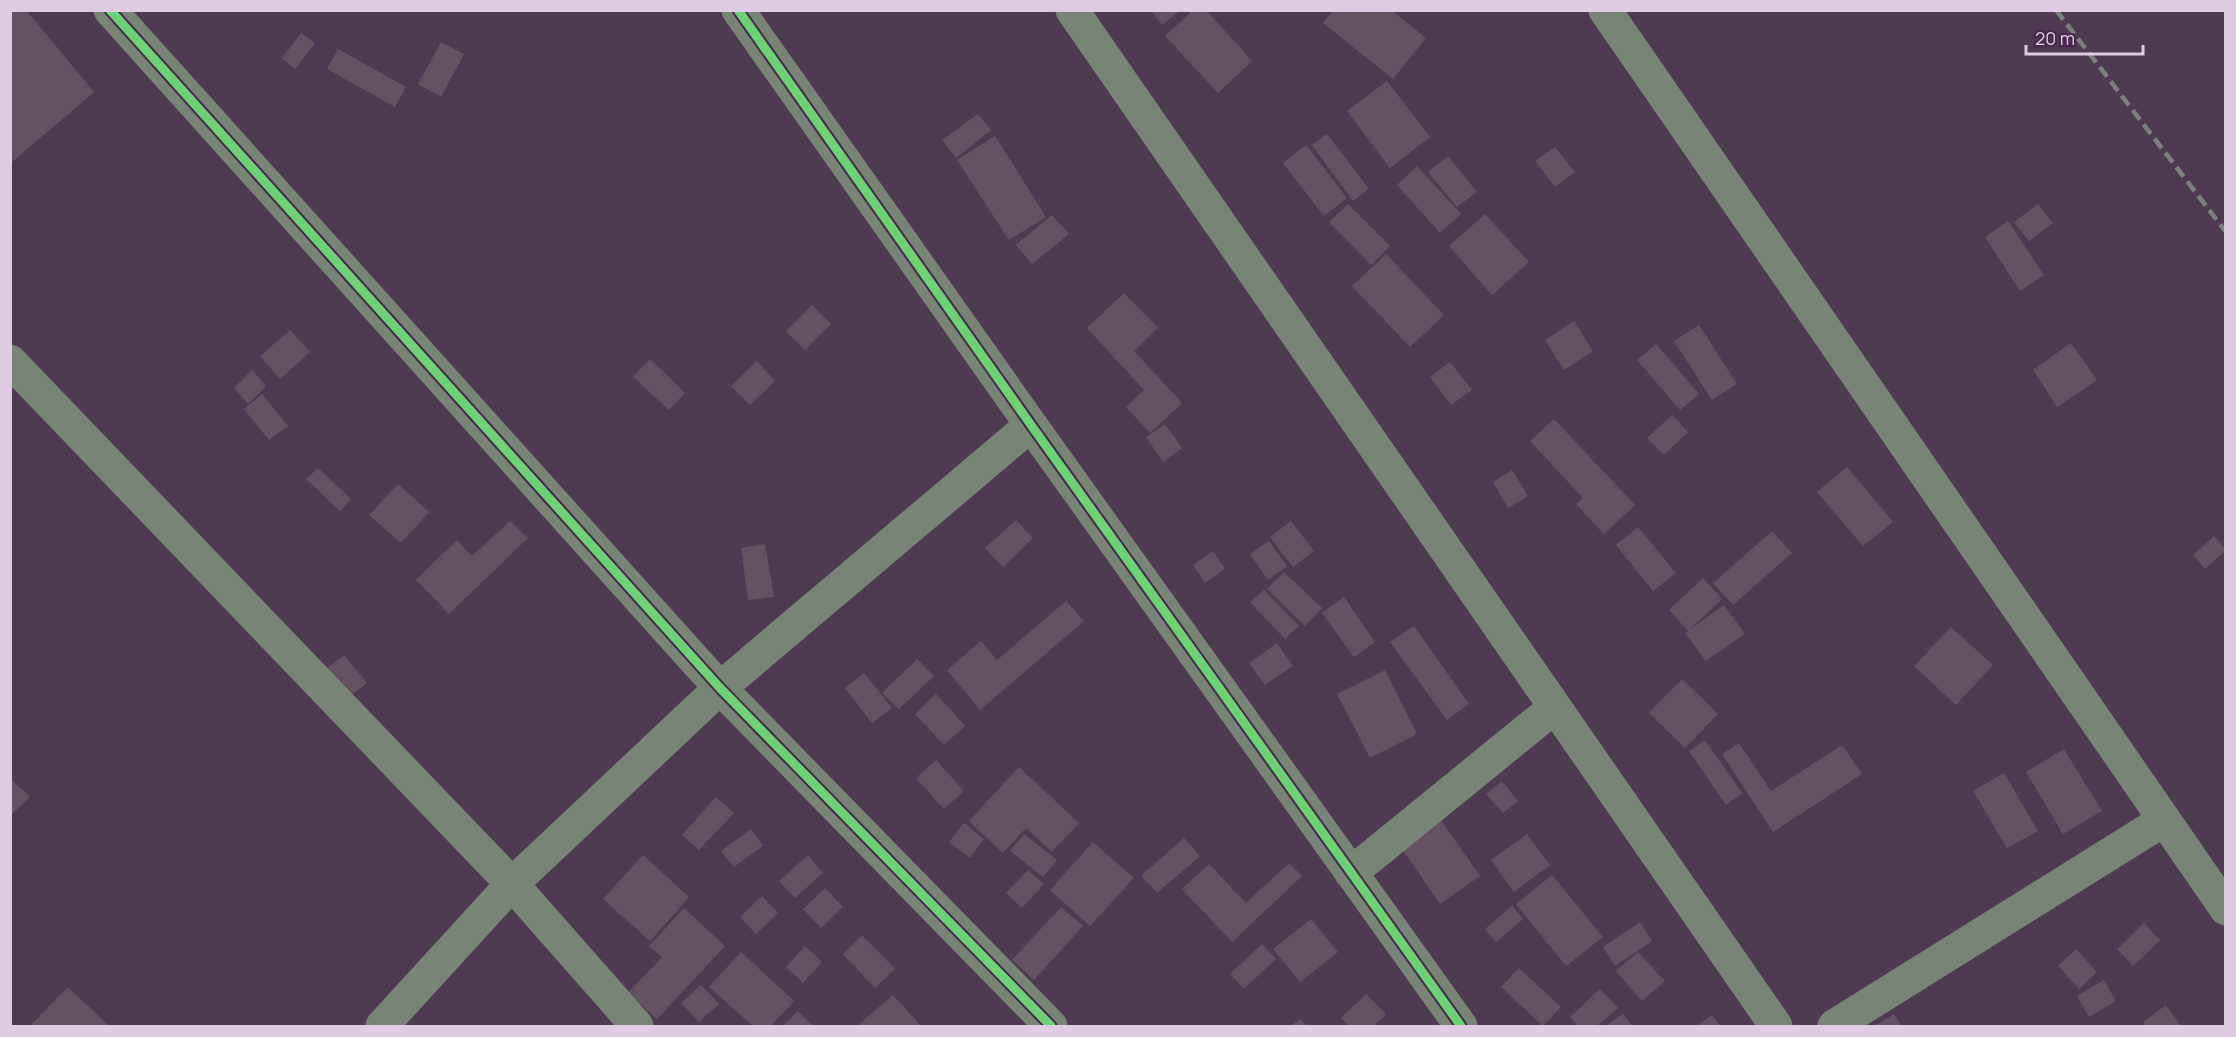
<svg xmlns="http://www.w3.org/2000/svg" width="2236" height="1037" font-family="Manrope,sans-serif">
  <rect width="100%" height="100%" fill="#4e3b51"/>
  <path fill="#645263" d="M10 10H26L94 92 12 162 10 160Z
    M1151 10H1181L1162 25Z
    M1193 10H1206L1252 61 1218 93 1165 36Z
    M1333 10H1391L1426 38 1393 79 1323 23Z
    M301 33 315 43 295 69 282 58Z
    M441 42 464 54 441 97 418 84Z
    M338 49 406 87 395 107 327 69Z
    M1387 81 1430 137 1390 168 1347 111Z
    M978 114 991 130 956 158 942 140Z
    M1327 134 1369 189 1353 201 1312 145Z
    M995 136 1046 217 1009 240 957 160Z
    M1306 145 1347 198 1324 216 1283 163Z
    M1555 147 1575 172 1555 187 1535 161Z
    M1448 156 1477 192 1457 207 1428 172Z
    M1417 166 1461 214 1440 233 1397 185Z
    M1348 204 1390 246 1371 265 1329 222Z
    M2038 204 2053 223 2029 241 2014 222Z
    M1485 214 1529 262 1492 295 1449 246Z
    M1052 215 1069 234 1032 264 1016 245Z
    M2008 221 2044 275 2020 291 1985 237Z
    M1386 254 1444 315 1410 347 1352 286Z
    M1124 293 1158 328 1134 351 1182 403 1150 433 1126 407 1144 390 1087 328Z
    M812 305 831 324 805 350 786 331Z
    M1574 321 1593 351 1564 370 1545 340Z
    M1699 325 1737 384 1712 400 1674 341Z
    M290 330 310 352 280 379 260 356Z
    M2071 343 2097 380 2057 407 2033 370Z
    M1656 344 1699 394 1680 410 1637 360Z
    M650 359 685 393 669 410 633 377Z
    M757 361 775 381 750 405 731 386Z
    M1450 362 1472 390 1451 405 1430 377Z
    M252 370 266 386 248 404 234 388Z
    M262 394 288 426 269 440 244 409Z
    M1672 415 1688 432 1664 455 1647 438Z
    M1554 419 1635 505 1604 534 1576 504 1583 498 1530 441Z
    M1165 424 1182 448 1163 462 1146 437Z
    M1847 467 1893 522 1863 546 1817 492Z
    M318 468 351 499 340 511 306 479Z
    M1512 470 1528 496 1508 508 1493 482Z
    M398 484 429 512 401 543 369 515Z
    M1016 520 1033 538 1003 567 985 548Z
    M510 521 528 538 449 614 416 580 457 540 472 556Z
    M1291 521 1314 551 1293 567 1270 537Z
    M1638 527 1676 573 1653 591 1616 545Z
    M1772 531 1792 553 1733 605 1713 583Z
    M2214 536 2226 550 2205 569 2193 555Z
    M1269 541 1287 566 1268 580 1250 554Z
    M765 544 774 597 748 600 741 548Z
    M1213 551 1225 569 1205 583 1193 565Z
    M1284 572 1322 608 1305 626 1267 589Z
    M1703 578 1722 599 1688 631 1669 610Z
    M1264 590 1299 626 1285 639 1250 602Z
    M1344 597 1375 642 1354 657 1322 613Z
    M1066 601 1084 621 980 710 947 670 981 641 997 660Z
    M1724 605 1745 634 1706 661 1685 633Z
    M1414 626 1469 704 1447 720 1390 642Z
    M1951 627 1993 665 1956 705 1914 666Z
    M1277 643 1293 666 1265 685 1249 663Z
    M344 655 367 683 349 697 326 669Z
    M917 659 934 676 899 709 882 693Z
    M1385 670 1417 734 1370 758 1337 694Z
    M864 673 892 708 872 723 845 688Z
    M1682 679 1718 714 1685 748 1649 713Z
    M936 694 965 726 944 745 915 714Z
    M1705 740 1742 793 1726 805 1689 751Z
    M1739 743 1771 791 1842 745 1862 774 1773 832 1722 754Z
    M2064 749 2102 811 2063 834 2026 772Z
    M936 760 964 791 944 809 916 778Z
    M1019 767 1079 823 1052 852 1026 828 1003 853 969 821Z
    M2004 773 2038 831 2007 848 1973 791Z
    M10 778 30 797 10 816Z
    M1502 781 1518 801 1503 813 1486 794Z
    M716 797 734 813 699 850 682 835Z
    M1438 816 1480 876 1440 904 1398 843Z
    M964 823 984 839 970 858 949 842Z
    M751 829 763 846 734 867 721 851Z
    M1024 834 1057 860 1043 877 1010 851Z
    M1527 834 1550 865 1514 892 1491 860Z
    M1184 838 1200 856 1157 893 1141 876Z
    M1093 842 1134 878 1090 926 1050 890Z
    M643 855 689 897 650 941 603 899Z
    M808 855 823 873 795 898 779 881Z
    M1289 863 1302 876 1232 942 1182 889 1209 864 1246 903Z
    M1028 870 1044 884 1022 908 1006 893Z
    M1552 875 1603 937 1566 966 1516 904Z
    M825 888 843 907 821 928 803 909Z
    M762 896 778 913 756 934 740 917Z
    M1512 906 1523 919 1496 942 1485 929Z
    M1061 907 1083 926 1034 980 1012 960Z
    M684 908 725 946 657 1019 628 993 662 957 649 946Z
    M1311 919 1338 952 1300 982 1273 949Z
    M1640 922 1652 941 1615 966 1603 947Z
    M2144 923 2160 940 2133 966 2117 949Z
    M862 935 895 969 875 988 843 954Z
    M1262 944 1276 959 1244 989 1230 974Z
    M805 946 822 962 803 983 786 967Z
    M2076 949 2097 972 2079 989 2058 966Z
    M741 952 794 1001 771 1026H753L709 987Z
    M1638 952 1665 981 1642 1001 1616 971Z
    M1519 968 1561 1007 1543 1026 1501 987Z
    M2104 980 2116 1001 2089 1017 2077 996Z
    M701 985 719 1004 699 1022 681 1003Z
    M68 987 109 1026H30Z
    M1600 989 1618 1008 1597 1026H1578L1570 1017Z
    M1366 994 1386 1014 1374 1026H1349L1341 1018Z
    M893 995 921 1026H859L858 1025Z
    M2166 1005 2181 1026H2146L2143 1022Z
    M798 1011 813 1026H783Z
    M1623 1014 1632 1026H1605Z
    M1894 1014 1902 1026H1874Z
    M1712 1015 1720 1026H1696Z
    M1300 1019 1307 1026H1291Z"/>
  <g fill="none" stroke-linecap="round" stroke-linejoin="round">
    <path stroke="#778476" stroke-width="33" d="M110 10 720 688 1051 1026
      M738 10 1031 425 1461 1026
      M1072 10 1776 1026
      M1605 10 2226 909
      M10 361 512 884 637 1026
      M1351 873 1555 707
      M382 1026 512 884 720 688 1031 425
      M1834 1026 2164 820"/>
    <path stroke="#7c807c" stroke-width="4.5" stroke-dasharray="12 6" stroke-linecap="butt" d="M2056 10 2226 232"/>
    <g stroke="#49284e" stroke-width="13">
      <path id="cycleway" d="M110 10 720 688 1051 1026
        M738 10 1031 425 1461 1026"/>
    </g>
    <use href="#cycleway" stroke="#6cd273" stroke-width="9"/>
  </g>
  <rect width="2236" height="1037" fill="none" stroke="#e0cce2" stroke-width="24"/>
  <path d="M2026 45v9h117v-9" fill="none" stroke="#e0cce2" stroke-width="3"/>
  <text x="2035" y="45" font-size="18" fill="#e0cce2" stroke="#49284e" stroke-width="4.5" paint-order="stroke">20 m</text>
</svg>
